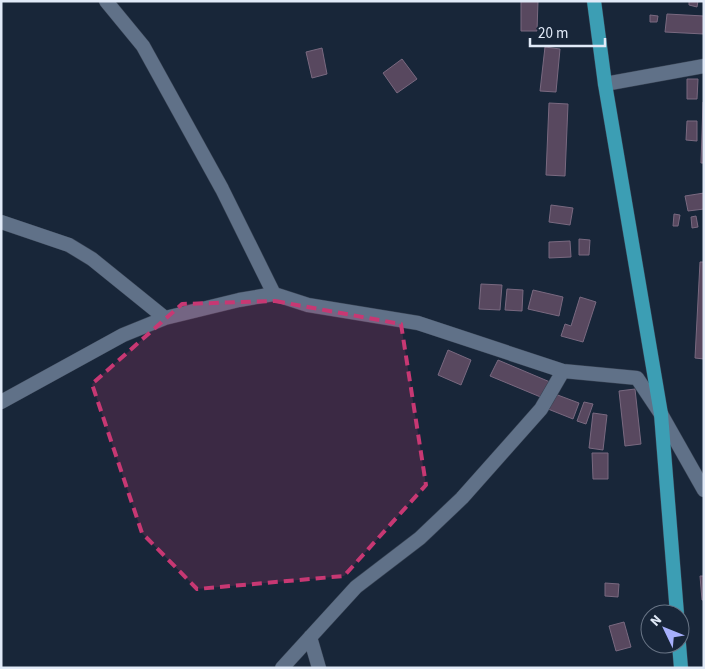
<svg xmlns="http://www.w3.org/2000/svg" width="705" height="669" font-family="'Source Sans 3',sans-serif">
  <rect width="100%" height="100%" fill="#182639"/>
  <path fill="#58485f" stroke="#796980" d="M521 1H538L537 31H521Z
    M689 1H698L697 7 689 5Z
    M667 14 704 16V34L665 32Z
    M650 15 658 16 657 22H650Z
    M545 47 560 49 556 92 540 91Z
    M322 48 327 74 312 78 306 52Z
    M402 59 417 79 397 93 383 73Z
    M687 79H698L697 99H687Z
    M703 102H704V163H701Z
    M549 103 568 104 565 176 546 175Z
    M687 121H697V141L686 140Z
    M704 193V209L688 211 685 196Z
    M551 205 573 208 570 225 549 222Z
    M674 214 680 215 678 226H673Z
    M696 216 698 227 692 228 691 217Z
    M579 239 590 240 589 255H579Z
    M570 241 571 257 549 258V242Z
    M700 262H704V359L695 358Z
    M481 284 502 285 500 310 479 309Z
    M507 289 523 290 522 311 505 310Z
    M533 290 563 297 559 316 528 309Z
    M580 297 596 302 583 342 561 336 565 324 571 326Z
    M448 350 471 360 461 385 438 375Z
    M498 360 550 382 543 398 490 376Z
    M635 389 641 444 625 446 619 391Z
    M555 394 579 403 573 419 548 409Z
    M584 402 593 404 586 424 577 421Z
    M593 413 607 415 603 450 589 448Z
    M592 453H608V479H593Z
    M700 576H704V600H702Z
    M605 583 619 584 618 597 605 596Z
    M624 622 631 647 616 651 609 626Z"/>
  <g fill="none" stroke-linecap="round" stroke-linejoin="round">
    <g stroke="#384354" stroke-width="15">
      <path id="minor" d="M106 1 143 46 222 189 274 294
        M605 84 704 66
        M1 222 69 245 92 259 165 318
        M1 402 123 335 165 318 239 300 274 294 308 305 418 323 563 371 637 378 661 414
        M310 637 319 668
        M282 668 356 587 420 538 462 498 541 409 563 371"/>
    </g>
    <g stroke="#384354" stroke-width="15">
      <path id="tertiary" d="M661 414 704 490"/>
    </g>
    <g stroke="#384354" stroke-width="15">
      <path id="primary" d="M594 1 605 84 661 414 677 614
        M679 644 681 668"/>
    </g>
    <use href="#minor" stroke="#607188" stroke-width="14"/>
    <use href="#tertiary" stroke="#607188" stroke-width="14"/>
    <use href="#primary" stroke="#3c9eb4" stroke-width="14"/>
  </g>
  <path fill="#c73873" fill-opacity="0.2" stroke="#c73873" stroke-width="4" stroke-dasharray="10 6" stroke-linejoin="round" d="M275 301 401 324 426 485 344 576 197 589 142 533 92 384 182 304Z"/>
  <rect width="705" height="669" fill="none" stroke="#e1eaf8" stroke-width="5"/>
  <g transform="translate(665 629) rotate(313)"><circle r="24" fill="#182639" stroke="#687485"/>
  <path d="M0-4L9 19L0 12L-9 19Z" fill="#a7b0fc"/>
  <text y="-8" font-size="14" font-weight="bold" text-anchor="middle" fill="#e1eaf8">N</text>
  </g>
  <path d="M530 38v8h75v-8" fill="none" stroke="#e1eaf8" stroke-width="2.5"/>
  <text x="538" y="38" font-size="15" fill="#e1eaf8" stroke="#182639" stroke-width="4" paint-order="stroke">20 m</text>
</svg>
